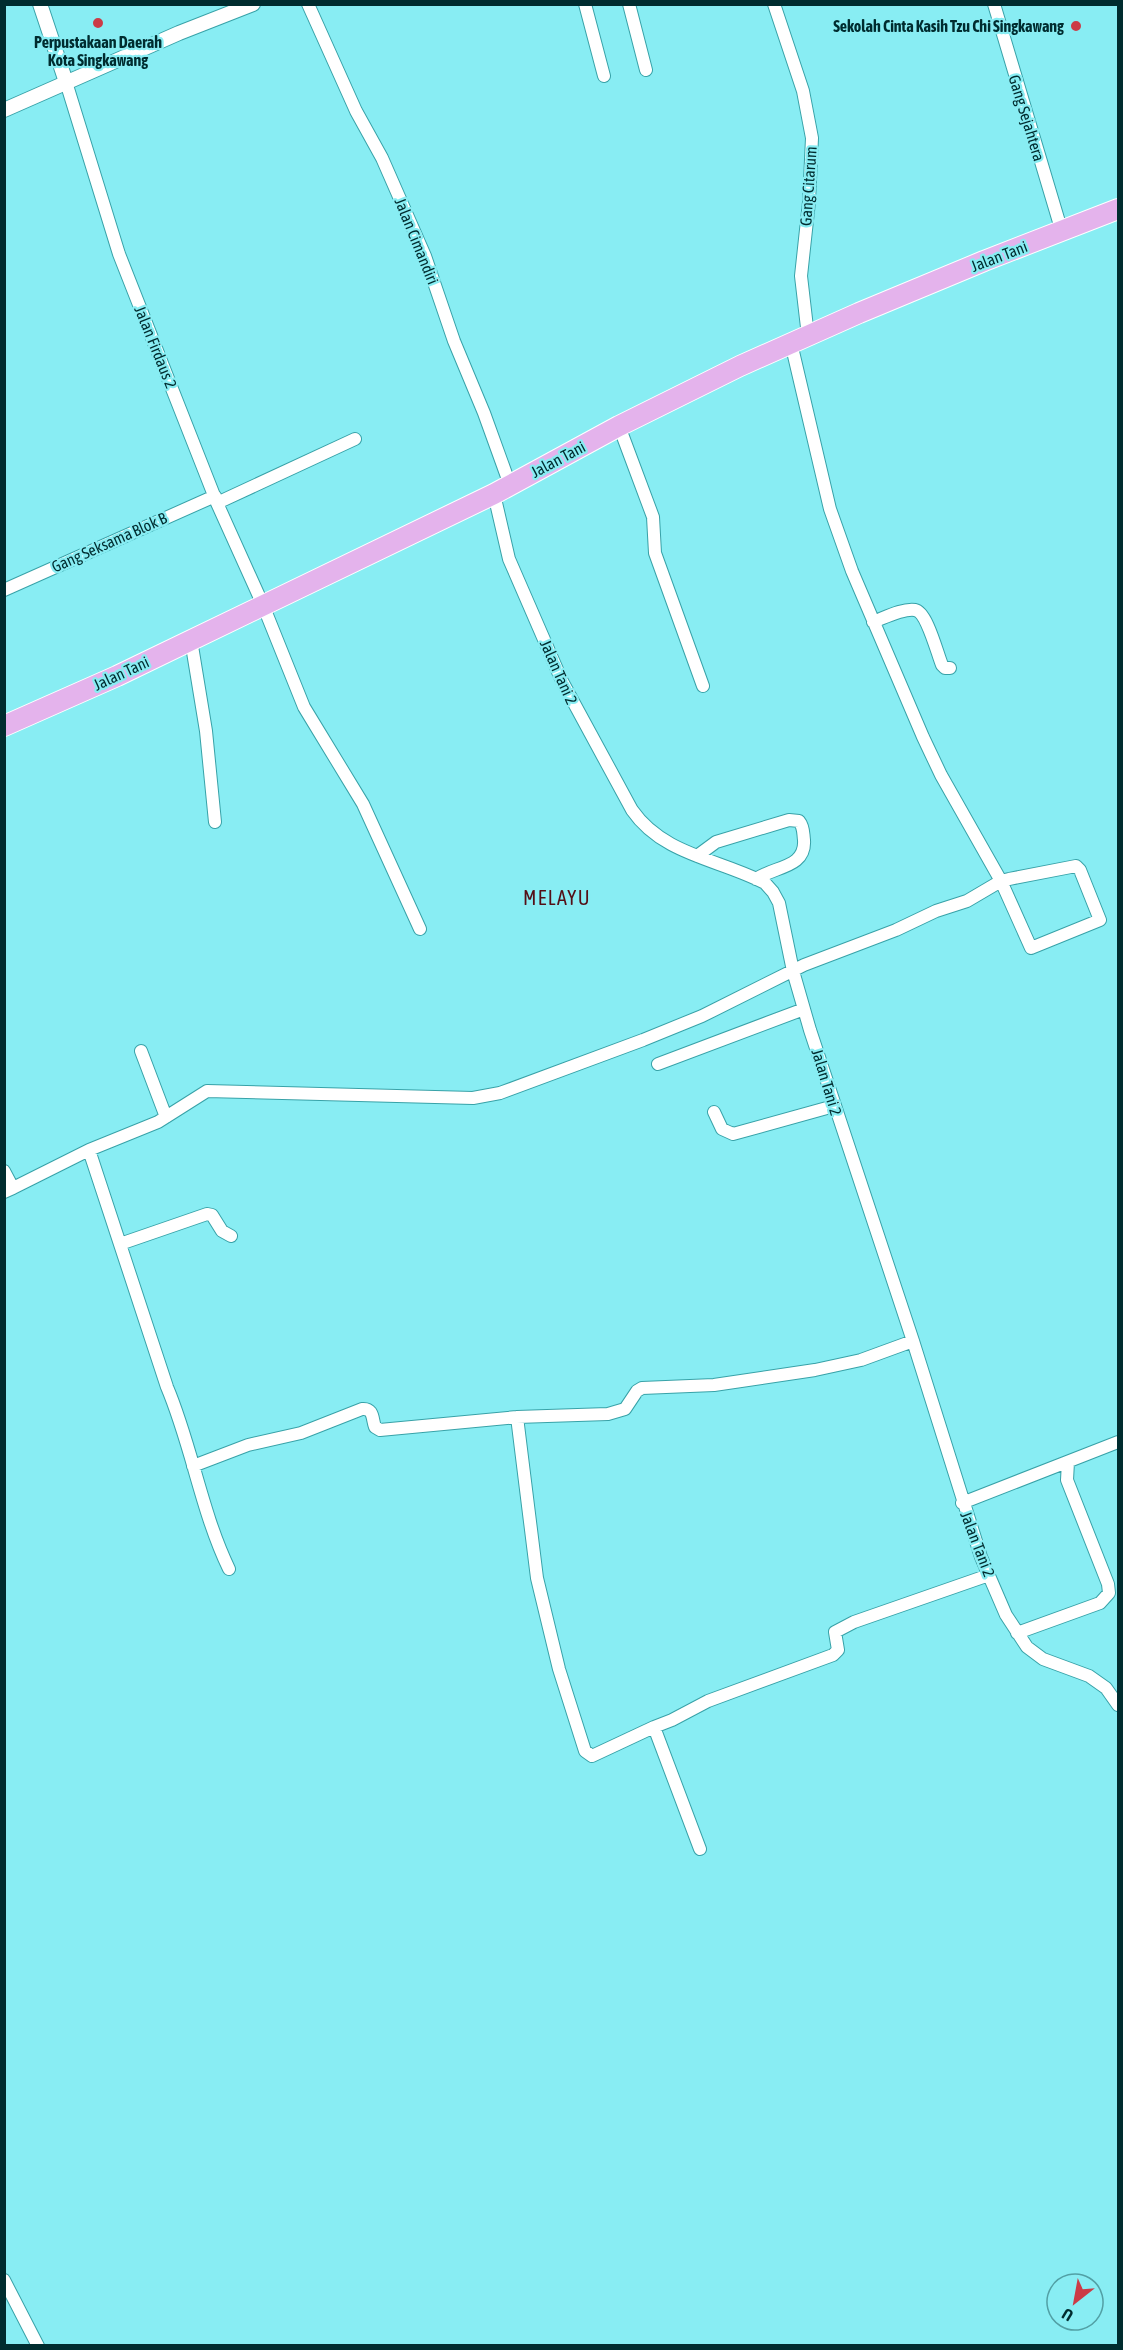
<svg xmlns="http://www.w3.org/2000/svg" width="1123" height="2350" font-family="'Asap Condensed',sans-serif">
  <rect width="100%" height="100%" fill="#88edf3"/>
  <g fill="none" stroke-linecap="round" stroke-linejoin="round">
    <g stroke="#38a2a8" stroke-width="14">
      <path id="minor" d="M308 4 356 111 382 158 425 256 454 341 484 413 510 485
        M585 4 604 76
        M629 4 646 70
        M774 4 803 91 812 138 809 202 801 276 808 336
        M994 4 1062 232
        M66 82 119 254 217 503 263 605 304 707 363 804 420 929
        M619 426 653 517 655 553 703 686
        M494 494 509 559 562 681 632 810C663 855 719 859 765 883L773 892 779 903 793 971 810 1030 913 1341 981 1557 1006 1615 1027 1647 1043 1659 1089 1676 1106 1688 1118 1705
        M217 503 355 439
        M4 590 215 496
        M873 622C884 618 903 608 915 610 927 612 937 653 942 665L945 668H950
        M191 640 206 731 215 822
        M697 856 716 842 789 820 799 821C804 827 803 833 804 840 806 868 775 866 756 879
        M141 1051 166 1117
        M658 1064 804 1009
        M714 1112 722 1129 733 1134 834 1106
        M4 1171 13 1188 4 1192
        M13 1188 89 1150
        M120 1244 207 1214 212 1215 222 1231 231 1236
        M517 1417 537 1578 559 1669 585 1751 592 1756 654 1727
        M193 1466 248 1445 301 1433 362 1409C374 1408 372 1419 375 1427L380 1430 517 1417 608 1414 625 1409 637 1391 642 1388 714 1385 815 1370 861 1360 913 1341
        M962 1503 1118 1442
        M229 1569C201 1511 192 1446 167 1387L89 1150 158 1122 207 1091 473 1098 500 1093 643 1040 702 1016 804 965 896 930 936 911 967 901 1001 881 1009 879 1076 866 1080 870 1100 920 1031 948 1001 881 941 775 923 737 852 571 830 509 791 343
        M1017 1633 1100 1603 1109 1593 1108 1584 1067 1480 1068 1462
        M700 1849 654 1727 672 1720 708 1701 833 1655 838 1650 835 1632 854 1622 989 1575
        M4 2280 38 2346"/>
    </g>
    <g stroke="#38a2a8" stroke-width="16">
      <path id="tertiary" d="M40 4 66 82
        M4 110 179 33 253 4"/>
    </g>
    <g stroke="#fff" stroke-width="22">
      <path id="trunk" d="M4 726 117 676 494 494 619 426 740 366 859 313 984 261 1118 209"/>
    </g>
    <use href="#minor" stroke="#fff" stroke-width="12"/>
    <use href="#tertiary" stroke="#fff" stroke-width="14"/>
    <use href="#trunk" stroke="#e4b3ec" stroke-width="20"/>
  </g>
  <g fill="#cb3b46" stroke="#88edf3" stroke-width="2">
    <circle cx="98" cy="23" r="6"/>
    <circle cx="1076" cy="26" r="6"/>
  </g>
  <g text-anchor="middle" stroke-width="4.5" stroke-linejoin="round" paint-order="stroke">
    <g font-size="16" font-weight="bold" fill="#002c2f" stroke="#88edf3" text-anchor="end">
      <text x="1064" y="32">Sekolah Cinta Kasih Tzu Chi Singkawang</text>
      <text x="98" y="48" text-anchor="middle">Perpustakaan Daerah<tspan x="98" dy="18">Kota Singkawang</tspan></text>
    </g>
    <g font-size="16" fill="#002c2f" stroke="#88edf3">
      <text transform="translate(1027 118) rotate(73)" y="6">Gang Sejahtera</text>
      <text transform="translate(808 186) rotate(-86)" y="6">Gang Citarum</text>
      <text transform="translate(417 241) rotate(68)" y="6">Jalan Cimandiri</text>
      <text transform="translate(999 256) rotate(-21)" y="6">Jalan Tani</text>
      <text transform="translate(156 347) rotate(68)" y="6">Jalan Firdaus 2</text>
      <text transform="translate(558 459) rotate(-28)" y="6">Jalan Tani</text>
      <text transform="translate(109 542) rotate(-24)" y="6">Gang Seksama Blok B</text>
      <text transform="translate(559 672) rotate(66)" y="6">Jalan Tani 2</text>
      <text transform="translate(121 673) rotate(-25)" y="6">Jalan Tani</text>
      <text transform="translate(827 1082) rotate(73)" y="6">Jalan Tani 2</text>
      <text transform="translate(978 1544) rotate(69)" y="6">Jalan Tani 2</text>
    </g>
    <g font-size="20" letter-spacing="1.5" fill="#540f16" stroke="#88edf3">
      <text x="557" y="905">MELAYU</text>
    </g>
  </g>
  <rect width="1123" height="2350" fill="none" stroke="#002c2f" stroke-width="12"/>
  <g transform="translate(1075 2302) rotate(211)"><circle r="28" fill="#88edf3" stroke="#52a0a5" stroke-width="1.5"/>
  <path d="M0-4.5L10 22L0 15L-10 22Z" fill="#cb3b46"/>
  <text y="-9" font-size="16" font-weight="bold" text-anchor="middle" fill="#002c2f">U</text>
  </g>
</svg>
